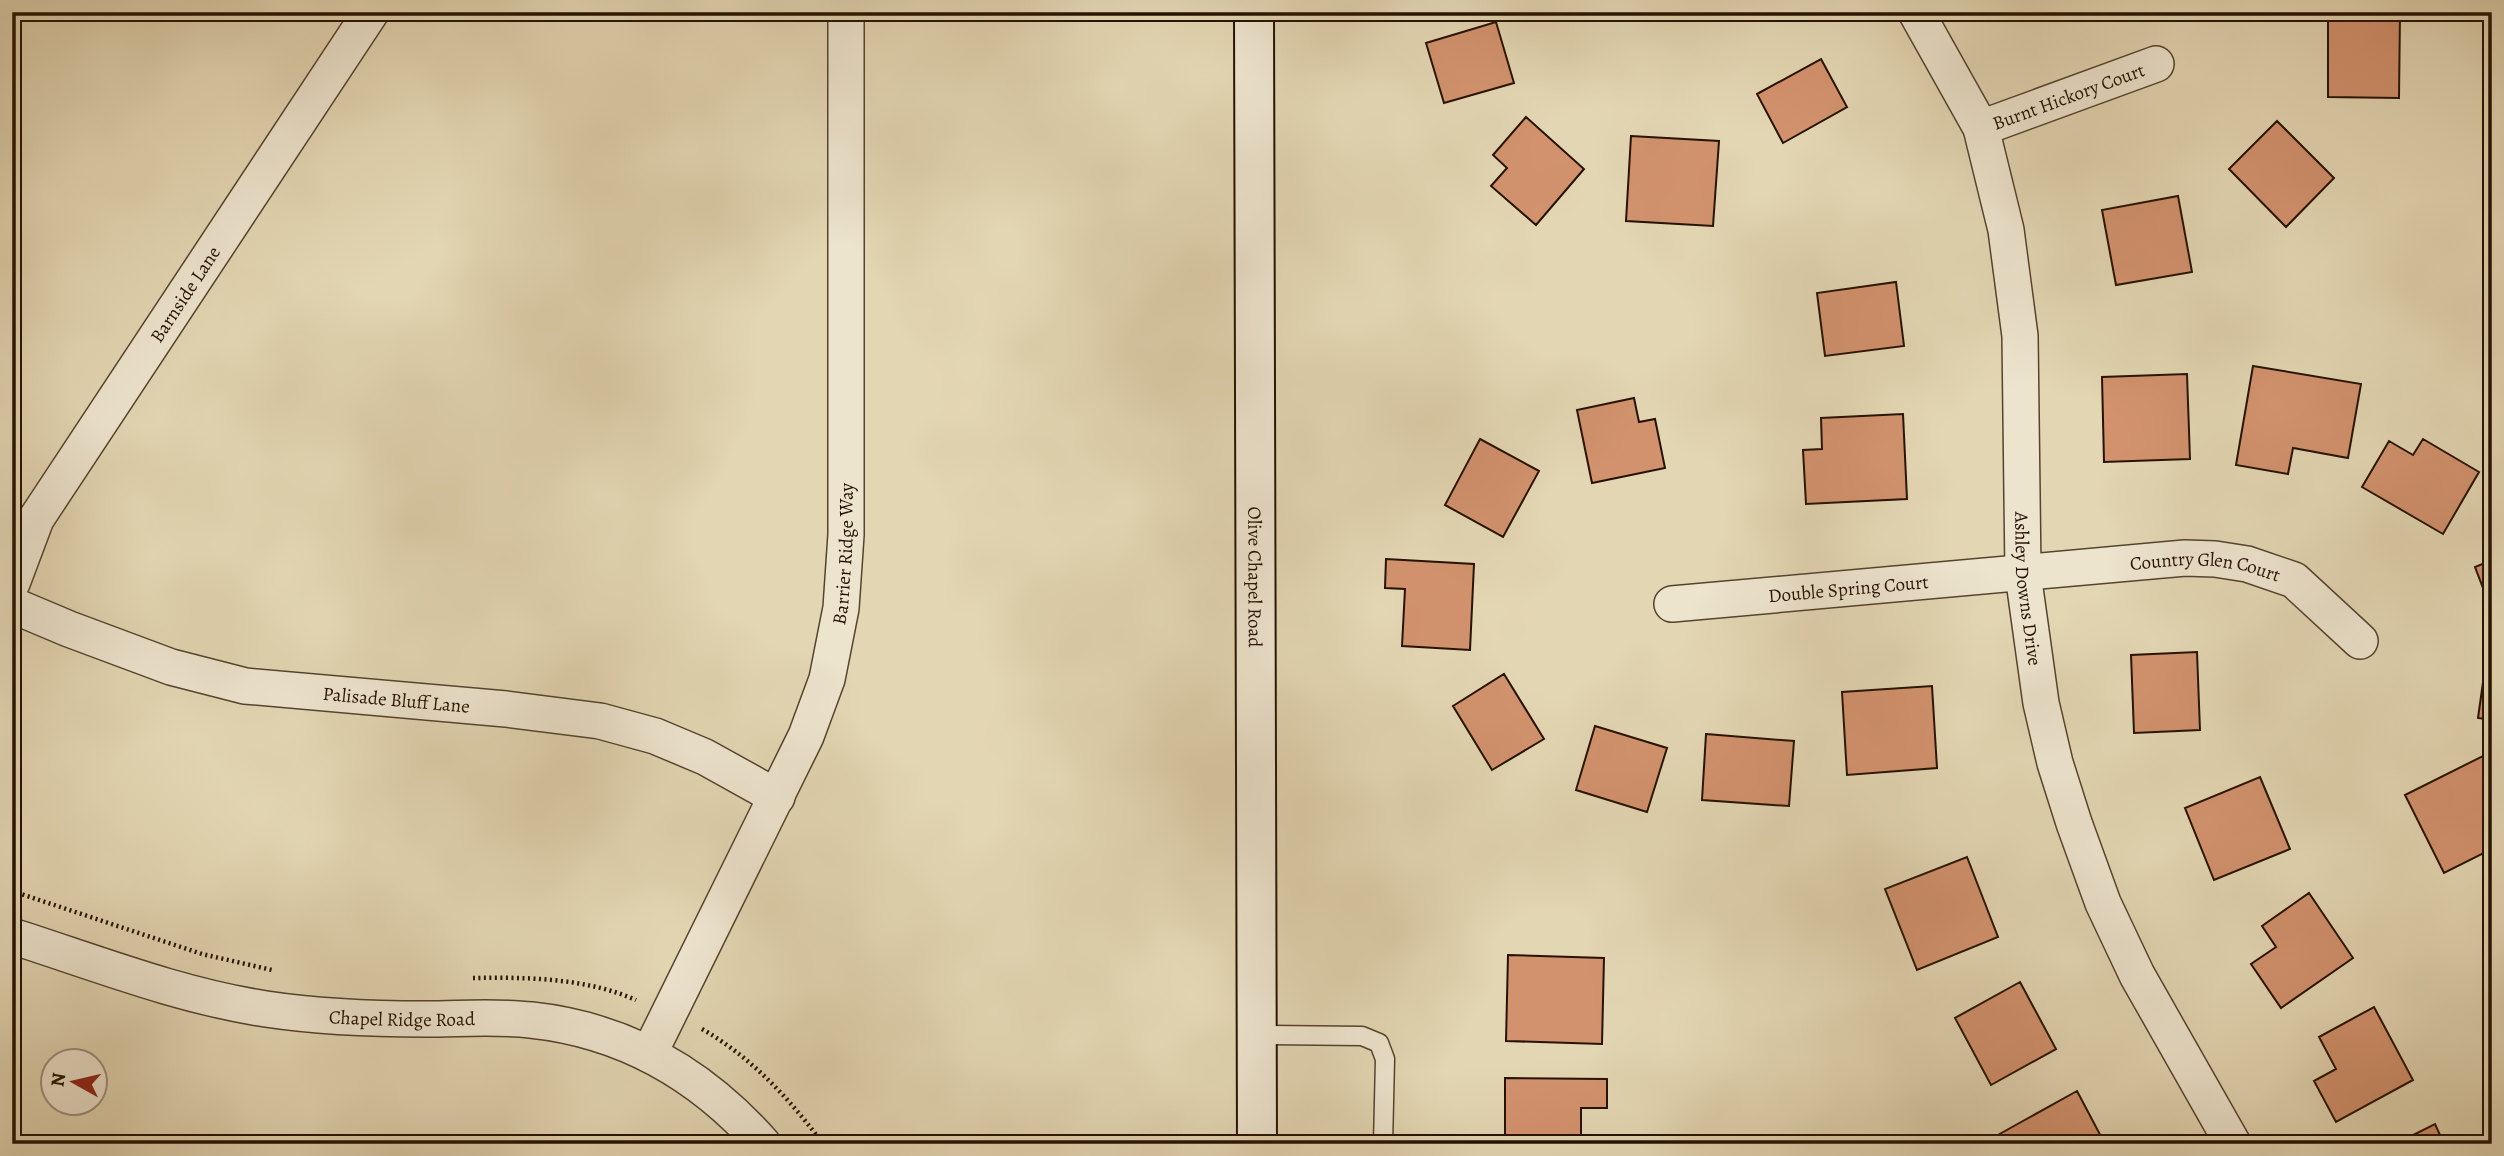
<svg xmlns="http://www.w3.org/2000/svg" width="2504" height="1156" font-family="Alegreya,serif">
  <rect width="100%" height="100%" fill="#e3d6b3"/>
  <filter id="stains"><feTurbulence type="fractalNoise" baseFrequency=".00286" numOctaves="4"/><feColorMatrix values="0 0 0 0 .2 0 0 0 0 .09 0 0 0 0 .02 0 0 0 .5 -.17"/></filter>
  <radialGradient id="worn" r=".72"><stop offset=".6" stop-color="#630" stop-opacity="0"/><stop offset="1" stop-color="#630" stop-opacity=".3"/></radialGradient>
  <path fill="#d2926e" stroke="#261200" stroke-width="2" d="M2328 12H2400L2399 98 2328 97Z
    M1496 22 1514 83 1444 103 1426 43Z
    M1821 59 1847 107 1783 143 1757 94Z
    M1526 117 1584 169 1536 225 1491 186 1507 168 1493 155Z
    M2277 121 2334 178 2286 227 2229 169Z
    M1631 136 1719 141 1713 226 1626 221Z
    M2178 196 2192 272 2116 285 2102 210Z
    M1896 282 1904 346 1825 356 1817 293Z
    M2253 366 2361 384 2348 458 2293 448 2288 474 2236 465Z
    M2187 374 2190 459 2104 462 2102 377Z
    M1634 398 1639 422 1655 419 1665 468 1592 483 1577 410Z
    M1903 414 1907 499 1806 504 1803 450 1822 449 1821 418Z
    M1480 439 1539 471 1503 537 1445 505Z
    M2423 439 2479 472 2443 534 2362 487 2389 441 2413 455Z
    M1386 559 1474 564 1470 650 1402 646 1405 589 1385 588Z
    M2492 560V609H2491L2475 567Z
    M2197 652 2200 730 2134 733 2131 655Z
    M1504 674 1544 739 1492 770 1453 706Z
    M2484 675 2492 676V720L2478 718Z
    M1932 686 1937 768 1847 775 1842 692Z
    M1595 726 1667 748 1647 812 1576 790Z
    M1706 734 1794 741 1789 806 1702 800Z
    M2485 755 2492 769V849L2444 873 2405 795Z
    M2260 777 2290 849 2214 880 2185 808Z
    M1967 857 1998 937 1917 970 1885 889Z
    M2309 893 2353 958 2281 1008 2251 964 2276 947 2262 926Z
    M1508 955 1604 958 1602 1044 1506 1041Z
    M2020 982 2056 1049 1991 1085 1955 1018Z
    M2374 1007 2413 1080 2336 1122 2314 1081 2336 1069 2319 1037Z
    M1505 1078 1607 1079V1108H1581V1144H1505Z
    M2077 1091 2105 1144H2001L1996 1136Z
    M2435 1124 2444 1144H2395Z"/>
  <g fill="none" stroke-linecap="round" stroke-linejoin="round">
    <g stroke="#55432d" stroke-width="21">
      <path id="lane" d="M1257 1035 1362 1036 1379 1043 1385 1059 1383 1144"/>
    </g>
    <g stroke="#55432d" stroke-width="38">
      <g id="street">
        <path id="s1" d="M1916 12 1981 128 2006 230 2020 336 2023 574 2041 703 2055 763 2074 823 2103 903 2137 975 2233 1144"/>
        <path id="s2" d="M1981 128 2156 64"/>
        <path id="s3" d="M12 583 36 519 371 12"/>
        <path id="s4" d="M1672 604 2185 558 2215 559 2247 564 2294 580 2360 641"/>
        <path id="s5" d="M12 605 69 629 171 667 245 686 506 709 600 721 655 736 705 757 777 797"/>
        <path id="s6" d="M12 936C96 963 180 996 266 1009 319 1017 371 1019 425 1019 460 1019 496 1016 531 1020 625 1030 701 1074 763 1144"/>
        <path id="s7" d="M649 1054 806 736 827 679 841 608 846 535V12"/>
      </g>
    </g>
    <g stroke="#261200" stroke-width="42">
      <g id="secondary">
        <path id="s8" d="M1254 12 1257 1144"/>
      </g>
    </g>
    <path stroke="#261200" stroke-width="4.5" stroke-dasharray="2 3.5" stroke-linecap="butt" d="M12 891 202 954 272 970
      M473 978C527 977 586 978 636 1000
      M702 1029C751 1057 790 1099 823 1144"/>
    <use href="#lane" stroke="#ede4ce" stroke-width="18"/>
    <use href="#street" stroke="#ede4ce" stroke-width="35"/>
    <use href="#secondary" stroke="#ede4ce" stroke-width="38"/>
  </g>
  <g text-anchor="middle" stroke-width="5" stroke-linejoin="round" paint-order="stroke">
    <g font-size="19" fill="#261200" stroke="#ede4ce">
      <text dy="7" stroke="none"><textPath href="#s2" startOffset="93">Burnt Hickory Court</textPath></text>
      <text dy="7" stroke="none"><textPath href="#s3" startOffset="338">Barnside Lane</textPath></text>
      <text dy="7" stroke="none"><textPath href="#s7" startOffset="542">Barrier Ridge Way</textPath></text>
      <text dy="7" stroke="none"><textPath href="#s4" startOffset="536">Country Glen Court</textPath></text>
      <text dy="7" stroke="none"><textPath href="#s8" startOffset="565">Olive Chapel Road</textPath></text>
      <text dy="7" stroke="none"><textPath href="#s4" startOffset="177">Double Spring Court</textPath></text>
      <text dy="7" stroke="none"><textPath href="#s1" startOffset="598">Ashley Downs Drive</textPath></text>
      <text dy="7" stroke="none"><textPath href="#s5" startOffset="399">Palisade Bluff Lane</textPath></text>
      <text dy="7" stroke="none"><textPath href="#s6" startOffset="401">Chapel Ridge Road</textPath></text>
    </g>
  </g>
  <rect width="2504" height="1156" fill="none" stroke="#e3d6b3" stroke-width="42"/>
  <rect x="14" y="14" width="2476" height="1128" fill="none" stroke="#261200" stroke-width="3.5"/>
  <rect x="21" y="21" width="2462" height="1114" fill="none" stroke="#261200" stroke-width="2"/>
  <g transform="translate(74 1082) rotate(278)"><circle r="33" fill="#ede4ce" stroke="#9d907c" stroke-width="2"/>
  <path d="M0-5L12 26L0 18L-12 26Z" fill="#8f2418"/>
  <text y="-10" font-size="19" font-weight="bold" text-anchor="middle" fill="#261200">N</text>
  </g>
  <rect width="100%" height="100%" filter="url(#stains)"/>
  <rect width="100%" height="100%" fill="url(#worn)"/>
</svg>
